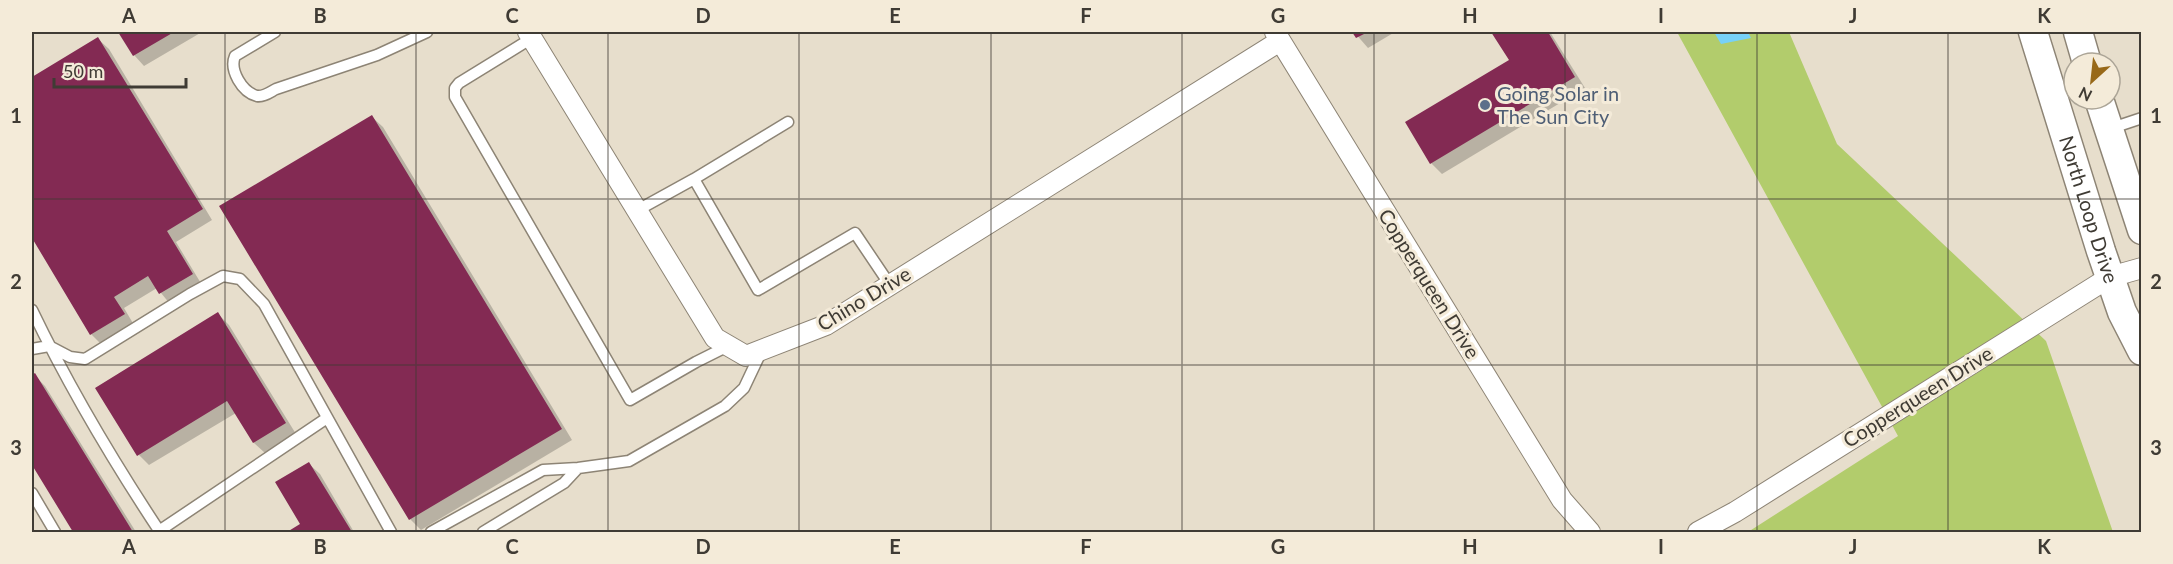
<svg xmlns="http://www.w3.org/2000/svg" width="2173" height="564" font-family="Lato,sans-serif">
  <rect width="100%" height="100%" fill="#e7decc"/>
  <path fill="#b2cc6c" d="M1677 32H1789L1837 144 2046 341 2113 532H1748L1898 436Z"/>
  <path fill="#77d1f8" d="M1714 32H1748L1751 38 1721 44Z"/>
  <path fill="#0003" d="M119 32H202L144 66 134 55Z
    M1354 32H1395L1368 48Z
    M1493 32H1550L1585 88 1442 174 1431 163 1511 61Z
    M98 39 109 49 212 220 176 242 202 285 170 304 157 288 124 308 134 325 102 345 91 334 32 235V79Z
    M372 117 383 127 572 440 421 530 410 519 222 207Z
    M218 314 229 325 296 434 265 453 254 443 236 413 149 465 139 455Z
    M34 375 45 386 136 532H75L32 462V377Z
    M309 464 320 474 354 532H290L302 525Z"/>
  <path fill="#832a53" d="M118 32H174L133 56Z
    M1352 32H1368L1356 38Z
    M1491 32H1548L1575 77 1430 164 1405 122 1509 60Z
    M98 37 203 209 167 231 193 274 159 294 148 276 114 297 125 314 90 335 32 238V77Z
    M372 115 562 429 409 520 219 206Z
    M218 312 286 423 253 443 227 401 137 456 95 388Z
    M35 373 133 532H73L32 465V375Z
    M309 462 352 532H287L300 524 275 482Z"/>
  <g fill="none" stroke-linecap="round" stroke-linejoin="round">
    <g stroke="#8d8475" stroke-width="13">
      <path id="service" d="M275 32 235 56C229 70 242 92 257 96 264 97 270 92 276 89L377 55 427 32
        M532 38 459 83 455 88V97L630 400 696 362 728 346
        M2109 129 2142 118
        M694 179 788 122
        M636 211 694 179 758 290 855 233 890 285
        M32 310C69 387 113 461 160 532
        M32 349 49 346 70 357 85 359 190 294 223 276 240 279 264 304 391 532
        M32 493 55 532
        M159 531 327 418
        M431 532 543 470 578 468 629 461 725 406 744 388 762 350
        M483 532 564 483 578 468"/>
    </g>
    <g stroke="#8d8475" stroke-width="22">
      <path id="minor" d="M528 32 715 338 746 356 826 325 1280 41
        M1275 32 1562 500 1590 532
        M1698 532 1735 512 2110 277 2142 268"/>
    </g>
    <g stroke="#8d8475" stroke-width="31">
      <g id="secondary">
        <path id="s1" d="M2033 32 2101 251 2122 312 2142 351"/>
        <path d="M2078 32 2087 63"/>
        <path d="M2099 99 2142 230"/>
      </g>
    </g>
    <use href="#service" stroke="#fff" stroke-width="10"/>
    <use href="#minor" stroke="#fff" stroke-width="20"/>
    <use href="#secondary" stroke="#fff" stroke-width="28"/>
  </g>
  <path fill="none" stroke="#3f3b34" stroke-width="1.5" stroke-opacity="0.55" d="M225 32V532M416 32V532M608 32V532M799 32V532M991 32V532M1182 32V532M1374 32V532M1565 32V532M1757 32V532M1948 32V532M32 199H2142M32 365H2142"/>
  <circle fill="#5c6f8a" stroke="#f4ebd9" stroke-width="2" cx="1485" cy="105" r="6"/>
  <g text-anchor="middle" stroke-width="6" stroke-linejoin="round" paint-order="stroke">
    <g font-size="20" fill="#4e5e75" stroke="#f4ebd9" text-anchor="start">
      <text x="1497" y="101">Going Solar in<tspan x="1497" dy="23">The Sun City</tspan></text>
    </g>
    <g font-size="20" fill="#3f3b34" stroke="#f4ebd9">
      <text dy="7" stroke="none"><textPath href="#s1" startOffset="186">North Loop Drive</textPath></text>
      <text transform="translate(1429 284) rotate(58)" y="7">Copperqueen Drive</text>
      <text transform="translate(864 299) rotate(-31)" y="7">Chino Drive</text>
      <text transform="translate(1918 397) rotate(-32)" y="7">Copperqueen Drive</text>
    </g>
  </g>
  <rect width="2173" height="564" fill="none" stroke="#f4ebd9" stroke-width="66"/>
  <g transform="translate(2092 81) rotate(207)"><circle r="28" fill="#f4ebd9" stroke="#aca597" stroke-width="1.5"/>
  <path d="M0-4.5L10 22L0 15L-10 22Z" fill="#986919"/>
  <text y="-9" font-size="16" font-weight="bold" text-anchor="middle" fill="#3f3b34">N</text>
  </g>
  <path d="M54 78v9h132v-9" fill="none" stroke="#3f3b34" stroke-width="3"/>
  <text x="63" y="78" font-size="18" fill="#3f3b34" stroke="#f4ebd9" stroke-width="4.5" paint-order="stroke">50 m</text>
  <rect x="33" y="33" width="2107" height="498" fill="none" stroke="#3f3b34" stroke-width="2"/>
  <g font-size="20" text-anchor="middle" font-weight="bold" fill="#3f3b34">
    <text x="129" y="23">A</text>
    <text x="320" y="23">B</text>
    <text x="512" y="23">C</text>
    <text x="703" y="23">D</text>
    <text x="895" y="23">E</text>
    <text x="1086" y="23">F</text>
    <text x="1278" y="23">G</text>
    <text x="1470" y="23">H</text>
    <text x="1661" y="23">I</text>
    <text x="1853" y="23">J</text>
    <text x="2044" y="23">K</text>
    <text x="16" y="123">1</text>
    <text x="2156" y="123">1</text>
    <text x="16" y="289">2</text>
    <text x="2156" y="289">2</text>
    <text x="16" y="455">3</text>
    <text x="2156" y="455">3</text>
    <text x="129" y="554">A</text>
    <text x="320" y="554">B</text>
    <text x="512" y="554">C</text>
    <text x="703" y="554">D</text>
    <text x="895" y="554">E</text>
    <text x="1086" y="554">F</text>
    <text x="1278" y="554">G</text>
    <text x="1470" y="554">H</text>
    <text x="1661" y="554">I</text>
    <text x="1853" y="554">J</text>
    <text x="2044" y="554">K</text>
  </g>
</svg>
